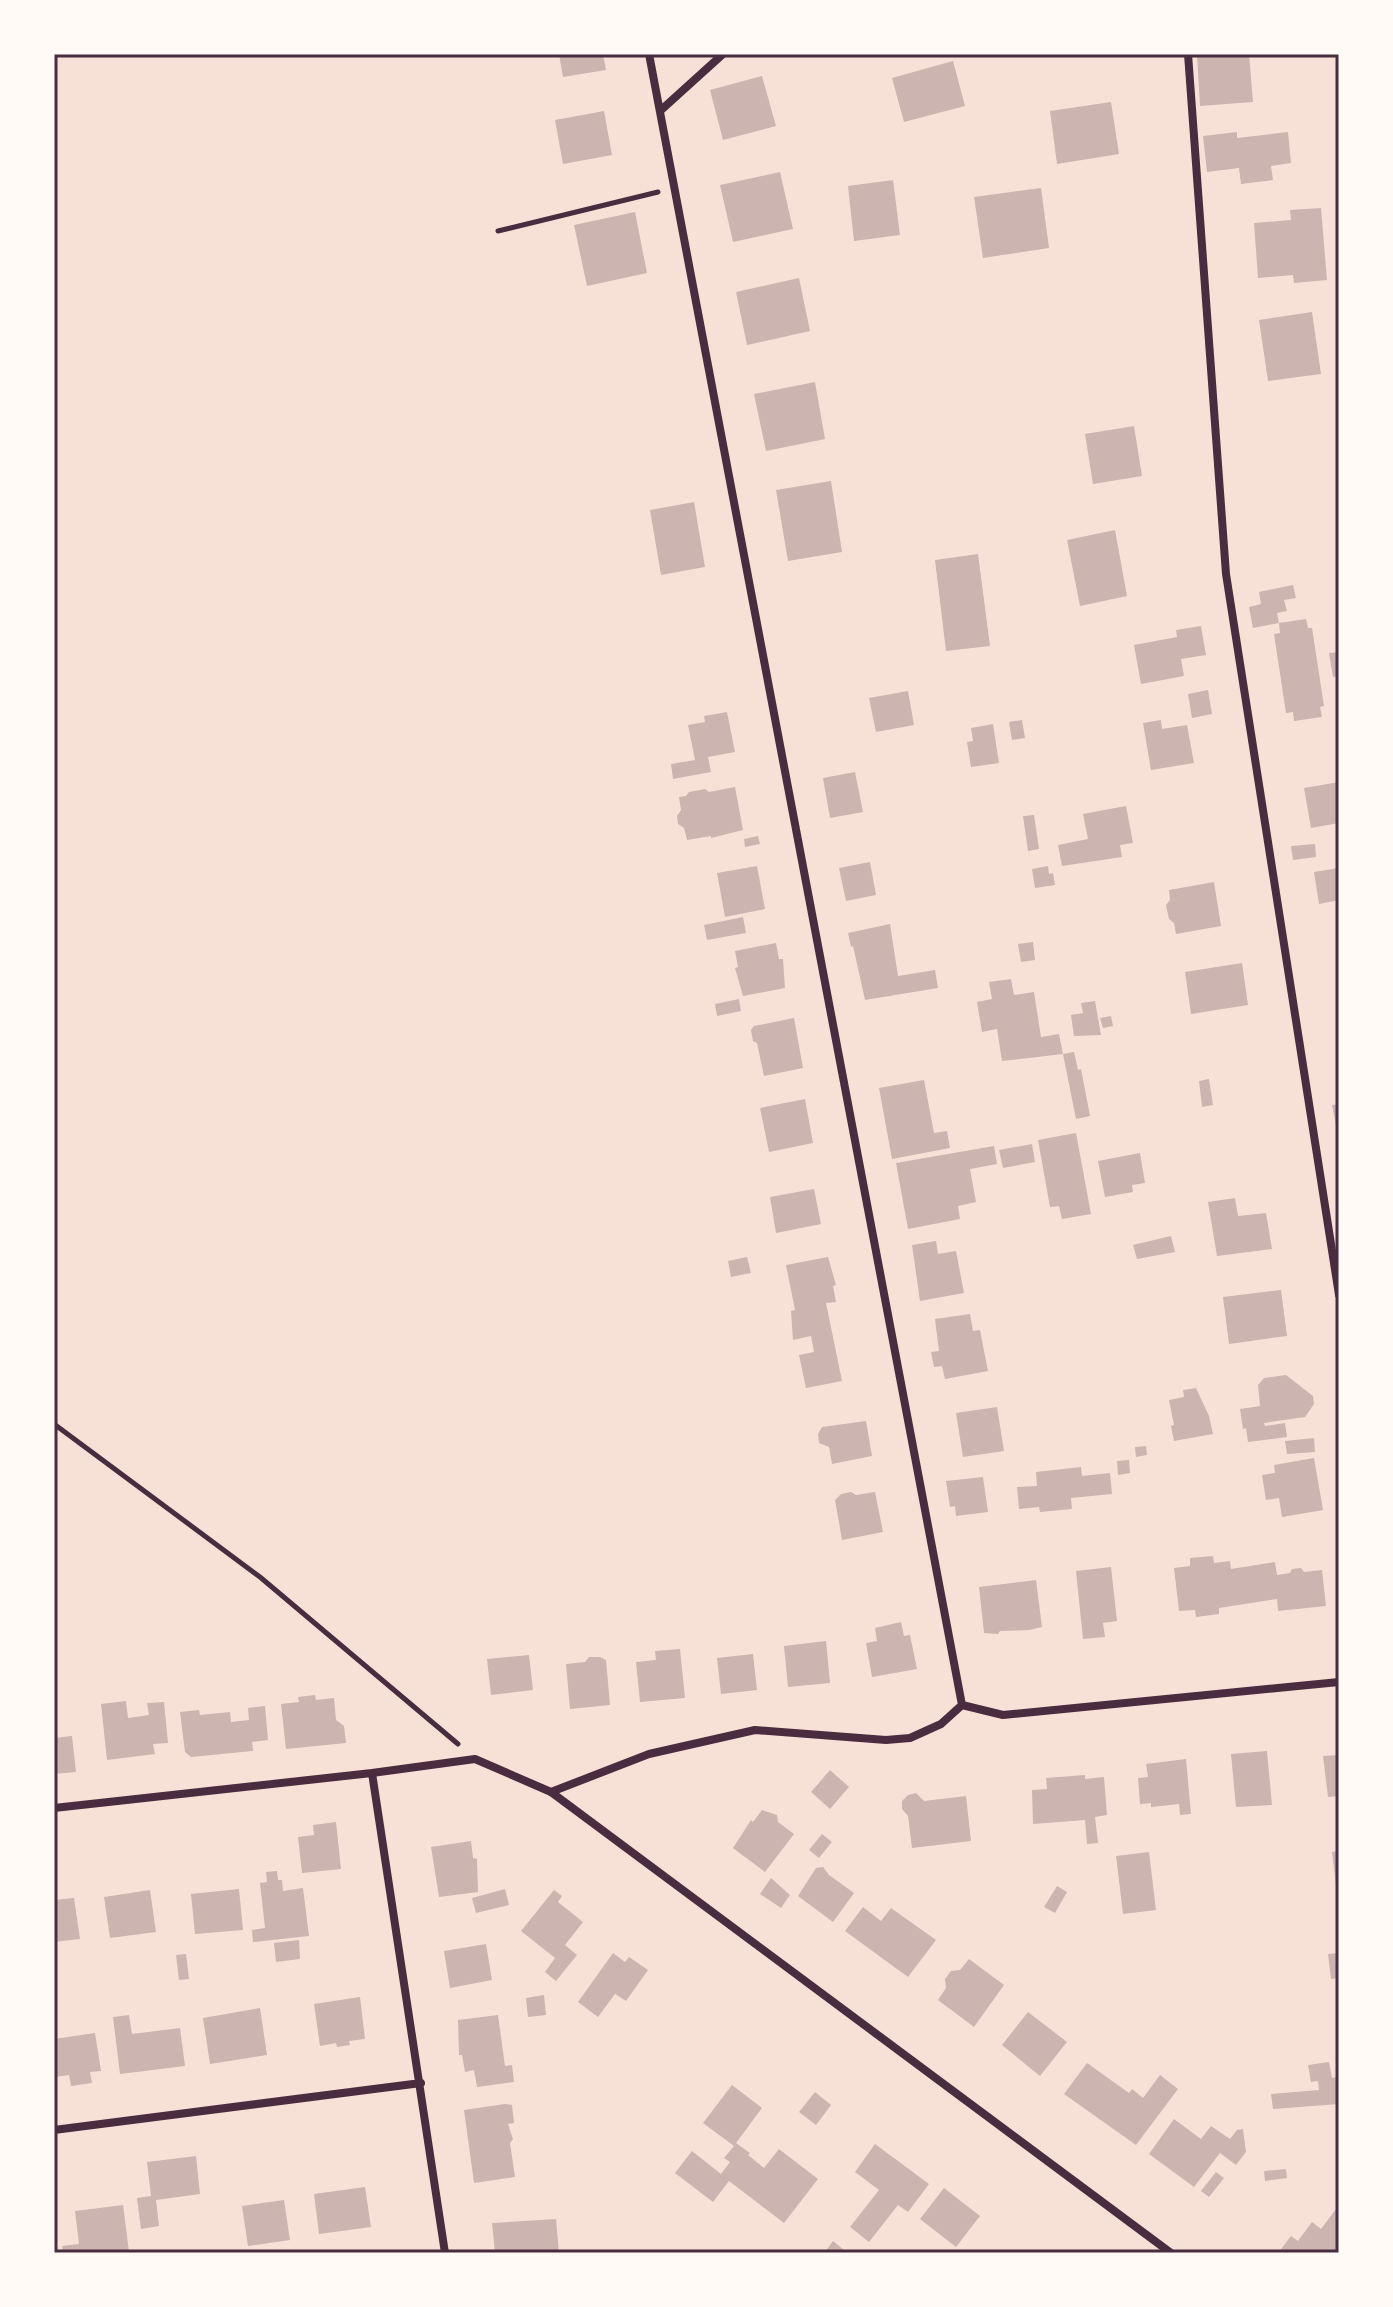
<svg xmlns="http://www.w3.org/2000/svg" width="1393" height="2307" font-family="Cabin,sans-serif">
  <rect width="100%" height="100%" fill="#f7e1d7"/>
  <path fill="#ccb4b1" d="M559 54H603L606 70 563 77Z
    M1197 54H1249L1253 102 1200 106Z
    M953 61 965 106 904 122 892 78Z
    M762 76 776 126 723 140 710 90Z
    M1111 102 1119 154 1057 164 1050 111Z
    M604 111 612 155 563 164 555 120Z
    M1237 132V138L1288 132 1291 163 1271 166 1273 180 1241 184 1239 168 1207 172 1203 136Z
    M780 172 793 229 733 242 720 185Z
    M893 180 900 235 854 241 848 186Z
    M1041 188 1049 248 983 258 974 197Z
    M1321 208 1327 280 1294 283 1293 275 1258 278 1254 223 1291 220 1290 210Z
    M635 212 647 273 587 286 574 225Z
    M799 278 810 331 747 345 736 292Z
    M1312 312 1321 374 1268 381 1259 320Z
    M815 382 825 439 766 451 754 394Z
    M1134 426 1142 476 1093 484 1085 434Z
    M831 481 842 552 788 561 776 490Z
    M694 502 705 567 661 575 650 510Z
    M1115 530 1127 596 1080 606 1067 540Z
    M978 554 990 646 946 651 935 560Z
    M1293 585 1296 598 1284 600 1287 611 1277 613 1279 623 1253 628 1249 607 1261 604 1259 592Z
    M1306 619 1308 628H1312L1324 706 1320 707 1322 717 1294 721 1293 712 1286 713 1274 634 1280 633 1279 623Z
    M1201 626 1206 655 1181 659 1184 676 1141 684 1134 645 1177 637 1176 630Z
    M1339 652V676L1333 677 1329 653Z
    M1208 690 1212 714 1192 718 1188 694Z
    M908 691 914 725 876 732 869 698Z
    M727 712 735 752 708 757 711 772 673 779 671 764 695 760 688 725 705 722 704 716Z
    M1022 720 1025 738 1012 740 1009 722Z
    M1161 720 1162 729 1187 725 1194 763 1151 770 1143 723Z
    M993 724 999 763 971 767 967 742 973 741 971 728Z
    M855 772 863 812 830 818 823 778Z
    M1339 782V823L1311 828 1304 788Z
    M735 787 743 830 711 838V836L687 840 684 828 678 824 677 816 681 810 679 797 686 796 689 792 705 789 709 792Z
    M1126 806 1133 843 1120 845 1122 857 1062 866 1058 845 1088 839 1083 814Z
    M1034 815 1039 849 1028 851 1023 816Z
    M758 836 760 844 745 847 744 839Z
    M1315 844 1316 857 1293 860 1291 846Z
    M870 862 876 895 846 901 839 868Z
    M757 866 765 909 725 917 717 873Z
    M1048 866 1049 874 1053 873 1055 885 1035 888 1032 869Z
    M1339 868V900L1319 904 1314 872Z
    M1214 882 1221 926 1176 934 1174 923 1169 919 1166 905 1170 900 1169 890Z
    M743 917 746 933 707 940 704 925Z
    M890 924 898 976 935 970 938 988 865 1000 853 946 851 947 848 933Z
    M1033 942 1035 960 1021 962 1018 944Z
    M776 943 779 959H783L785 988 743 996 735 968 738 967 735 951Z
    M1242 963 1248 1005 1191 1014 1185 972Z
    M1011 979 1014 995 1034 992 1041 1037 1059 1034 1063 1054 1002 1061 997 1029 982 1032 977 1002 992 999 989 982Z
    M739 999 741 1011 717 1016 715 1004Z
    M1095 1001 1101 1035 1074 1036 1071 1015 1083 1013 1081 1003Z
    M1111 1016 1113 1026 1103 1028 1100 1018Z
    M794 1018 803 1068 764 1076 757 1043 753 1041 751 1030 754 1026Z
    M1074 1052 1078 1070 1081 1069 1090 1116 1076 1119 1063 1054Z
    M1209 1079 1213 1105 1202 1107 1199 1081Z
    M924 1080 934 1133 947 1131 950 1148 892 1159 879 1088Z
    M805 1099 813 1143 769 1152 760 1108Z
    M1339 1104V1124L1336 1125 1332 1105Z
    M1076 1133 1091 1214 1062 1219 1059 1206 1050 1207 1038 1140Z
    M1032 1144 1035 1162 1003 1168 999 1150Z
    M994 1146 997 1164 970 1169 976 1202 958 1206 960 1219 908 1229 896 1163Z
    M1140 1153 1145 1183 1132 1185 1133 1192 1105 1197 1098 1161Z
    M814 1189 821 1224 776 1233 770 1197Z
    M1235 1198 1238 1216 1266 1213 1272 1249 1217 1256 1208 1202Z
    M1171 1236 1175 1252 1137 1259 1133 1245Z
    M936 1241 938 1254 956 1251 964 1293 920 1301 912 1245Z
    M747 1257 751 1273 731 1277 728 1261Z
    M828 1257 836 1285 833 1286 836 1302 826 1303 842 1381 806 1388 799 1355 814 1352 811 1336 793 1340 791 1311 795 1310 786 1265Z
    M1281 1290 1287 1336 1229 1344 1223 1297Z
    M970 1314 973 1331 980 1330 988 1371 945 1379 942 1366 934 1367 931 1352 939 1351 935 1319Z
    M1286 1375 1313 1396 1314 1404 1305 1417 1264 1423 1265 1426 1285 1423 1287 1437 1248 1442 1246 1428 1243 1429 1240 1409 1260 1406 1258 1385 1264 1378Z
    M1196 1388 1209 1416 1213 1434 1174 1441 1171 1426 1174 1425 1169 1400 1184 1397 1183 1390Z
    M997 1407 1004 1451 963 1457 956 1413Z
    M866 1421 872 1456 832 1464 829 1447 819 1443 818 1434 822 1427Z
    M1314 1438 1315 1452 1287 1454 1285 1441Z
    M1146 1446 1147 1455 1136 1457 1135 1447Z
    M1314 1458 1323 1510 1282 1517 1279 1498 1266 1500 1262 1475 1275 1473 1274 1465Z
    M1129 1460 1130 1473 1118 1475 1117 1461Z
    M1081 1467 1082 1476 1110 1473 1112 1494 1071 1498 1072 1509 1040 1512 1039 1507 1019 1509 1017 1487 1037 1486 1036 1472Z
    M983 1477 988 1512 956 1516 955 1506 950 1507 946 1481Z
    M851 1492 856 1495 875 1492 883 1532 842 1540 835 1500 841 1494Z
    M1213 1556 1214 1563 1230 1561 1231 1569 1275 1562 1277 1575 1290 1573 1292 1569 1301 1568 1304 1572 1322 1570 1326 1606 1278 1611 1277 1599 1219 1608V1614L1196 1617 1195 1610 1179 1611 1174 1568 1190 1566V1558Z
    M1111 1567 1117 1621 1103 1623 1105 1637 1083 1639 1076 1571Z
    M1036 1580 1042 1627 1029 1630 1000 1631 998 1634 984 1633 979 1587Z
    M901 1622 904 1636 910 1635 917 1669 872 1677 866 1643 877 1641 875 1628Z
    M826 1641 830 1683 788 1687 784 1646Z
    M680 1649 685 1698 640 1702 636 1662 656 1660 655 1651Z
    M753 1654 757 1690 721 1694 717 1658Z
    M529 1655 533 1690 491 1695 487 1659Z
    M589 1657H600L606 1660 610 1705 570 1709 566 1664 585 1662Z
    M315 1695 316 1700 334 1698 336 1720 344 1726 346 1743 286 1749 281 1704 299 1702 298 1697Z
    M126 1701 128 1718 149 1715 147 1703 164 1702 168 1743 153 1744 155 1754 107 1760 101 1704Z
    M265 1706 268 1740 252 1742 253 1751 191 1757 185 1752 180 1712 199 1710 200 1715 230 1712 231 1722 249 1720 248 1708Z
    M72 1736 76 1772 54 1774V1738Z
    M1267 1751 1272 1805 1236 1807 1231 1754Z
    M1339 1755V1796L1328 1797 1323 1756Z
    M1186 1759 1191 1814 1180 1815 1179 1804 1151 1807V1803L1140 1804 1138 1778 1148 1777 1146 1764Z
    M830 1770 849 1787 830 1809 811 1792Z
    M1085 1775V1779L1104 1777 1107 1815 1095 1817 1098 1843 1087 1844 1085 1820 1033 1824 1032 1790 1047 1789 1046 1778Z
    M916 1793 924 1801 966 1796 971 1841 912 1848 908 1816 902 1809V1801L908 1795Z
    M762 1810 777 1815 778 1822 794 1834 765 1872 733 1848 751 1820 753 1822Z
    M336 1822 341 1869 302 1873 298 1837 314 1835 313 1825Z
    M822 1834 832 1842 819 1858 809 1850Z
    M471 1841 473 1858 477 1859 478 1892 439 1897 431 1847Z
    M1339 1851V1894H1337L1332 1852Z
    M1149 1852 1156 1910 1123 1914 1116 1856Z
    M823 1867 829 1875 854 1893 833 1922 798 1896 816 1868Z
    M277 1871 278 1880H282L283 1891 303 1888 309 1936 253 1942 252 1930 265 1928 260 1883 267 1882 266 1872Z
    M771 1878 790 1895 781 1908 760 1894Z
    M1057 1886 1067 1892 1055 1913 1044 1907Z
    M239 1889 243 1930 195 1934 191 1894Z
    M505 1889 509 1905 476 1913 472 1898Z
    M150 1890 156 1932 110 1938 104 1897Z
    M554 1890 562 1896 558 1902 583 1922 565 1945 577 1955 556 1981 545 1972 555 1958 521 1931Z
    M74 1898 80 1939 54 1942V1900Z
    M863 1907 881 1921 891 1908 936 1940 908 1977 845 1931Z
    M299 1940 300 1959 276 1962 274 1943Z
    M486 1944 492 1980 450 1988 444 1951Z
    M613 1953 625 1962 629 1957 648 1970 626 2001 615 1994 598 2017 578 2002Z
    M1339 1953V1978L1331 1979 1328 1954Z
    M186 1954 189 1979 179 1980 176 1955Z
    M969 1959 1004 1985 974 2027 938 2000 946 1988 945 1979 951 1971 960 1970Z
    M544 1995 546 2015 528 2017 526 1998Z
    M360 1997 365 2039 349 2041 350 2045 337 2047 336 2043 320 2046 314 2004Z
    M260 2008 267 2055 210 2064 203 2018Z
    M1028 2012 1067 2042 1040 2076 1002 2045Z
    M129 2015 132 2034 180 2028 185 2066 120 2074 113 2017Z
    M498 2015 505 2066 512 2065 514 2082 477 2087 474 2070 465 2072 462 2055H459L458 2020Z
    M95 2033 101 2071 90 2072 92 2083 71 2086 69 2075 55 2077 54 2039Z
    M1329 2062 1332 2078 1337 2077 1339 2104 1273 2109 1271 2094 1319 2090 1318 2081 1311 2082 1308 2065Z
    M1087 2063 1129 2093 1132 2089 1143 2098 1160 2075 1178 2089 1136 2145 1064 2094Z
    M732 2085 762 2108 736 2143 750 2153 748 2155 764 2168 779 2149 818 2179 784 2223 729 2181 713 2202 675 2173 692 2151 721 2174 730 2162 724 2158 734 2146 703 2123Z
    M815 2092 831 2105 816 2125 799 2112Z
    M505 2104 512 2105 514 2123 508 2124 513 2139 510 2143 515 2177 474 2183 464 2110Z
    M1174 2119 1201 2139 1211 2126 1230 2139 1237 2130 1243 2129 1246 2152 1236 2165 1220 2153 1194 2187 1149 2154Z
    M875 2144 929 2184 908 2212 898 2205 869 2242 850 2227 879 2190 855 2172Z
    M196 2156 200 2194 156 2200 159 2226 141 2229 137 2198 151 2196 147 2162Z
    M1286 2169 1287 2178 1265 2181 1264 2171Z
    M1216 2172 1224 2178 1209 2197 1201 2191Z
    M365 2187 371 2227 319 2234 314 2194Z
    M944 2188 980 2216 956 2247 920 2219Z
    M284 2200 290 2240 248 2246 242 2206Z
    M123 2205 129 2252 63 2253 62 2246 79 2244 75 2211Z
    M1336 2209 1339 2211V2253H1278L1291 2236 1298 2241 1312 2222 1321 2229Z
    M556 2219 559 2253H495L492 2223Z
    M833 2241 844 2250 841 2253H824Z"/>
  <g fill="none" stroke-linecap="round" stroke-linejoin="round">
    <path stroke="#4a2c40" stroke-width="5" d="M498 231 658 192
      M54 1424 260 1577 458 1744"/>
    <path stroke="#4a2c40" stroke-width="8" d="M649 54 962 1705
      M1188 54 1226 574 1339 1295
      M660 111 723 54
      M962 1705 1003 1715 1339 1682
      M372 1773 445 2253
      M551 1792 649 1754 755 1730 886 1740 910 1738 941 1724 962 1705
      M54 1808 372 1773 475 1759 551 1792 1171 2253
      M54 2130 421 2083"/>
  </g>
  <rect width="1393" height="2307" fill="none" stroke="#fffaf5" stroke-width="112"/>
  <rect x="56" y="56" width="1281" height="2195" fill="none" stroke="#4a2c40" stroke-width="3"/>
</svg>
